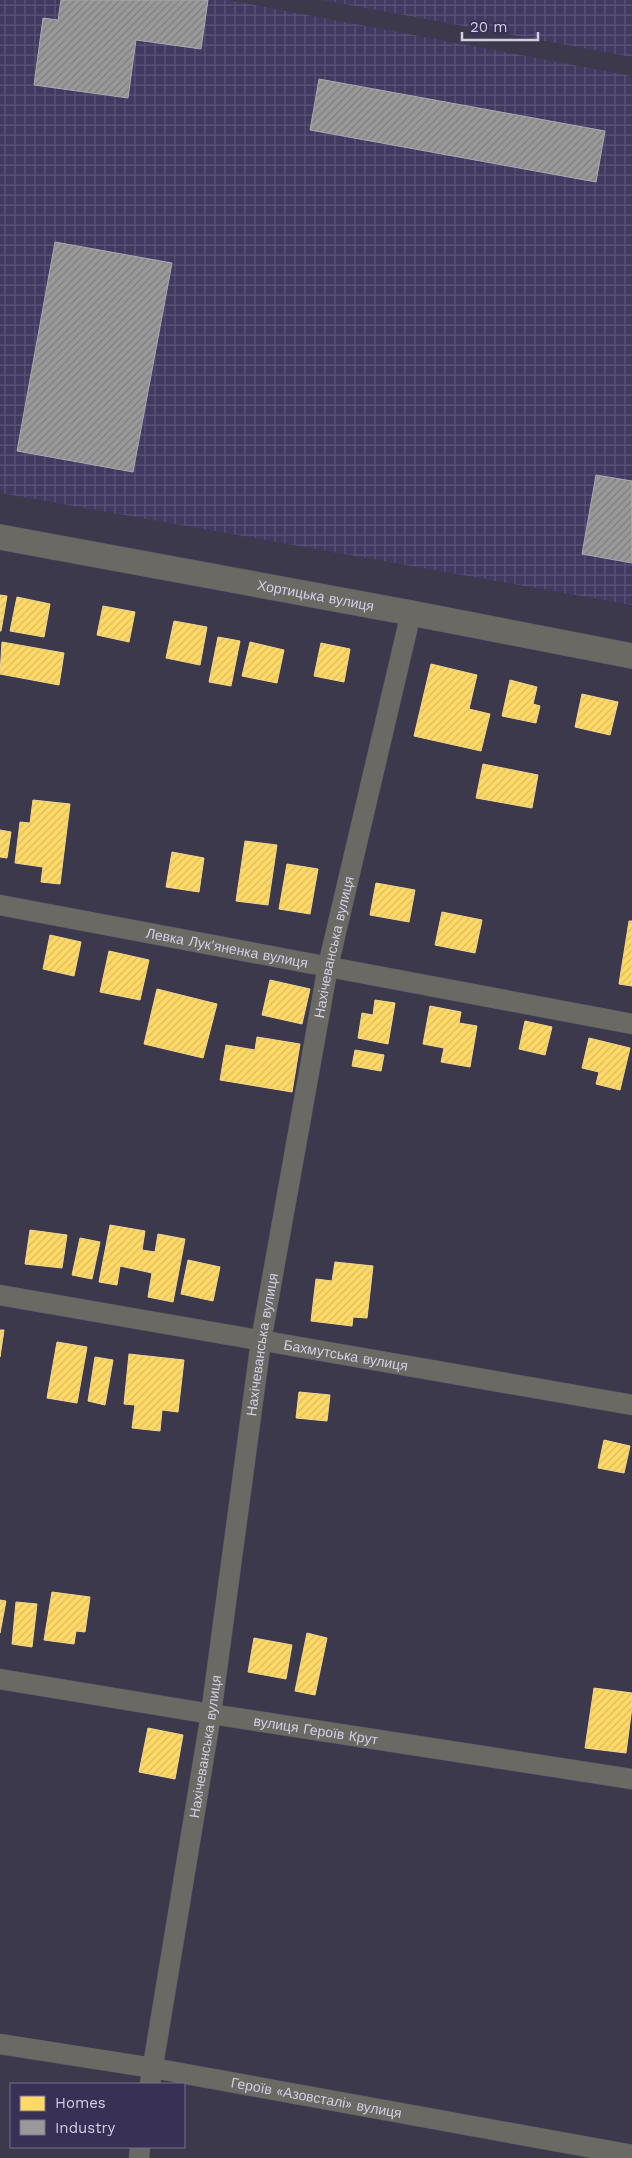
<svg xmlns="http://www.w3.org/2000/svg" width="632" height="2158" font-family="'Work Sans',sans-serif">
  <defs>
    <pattern id="industrial-grid" width="8" height="8" patternUnits="userSpaceOnUse" patternTransform="scale(1.25)"><rect width="8" height="8" fill="#423961"/><path d="M0 4h8M4 0v8" fill="none" stroke="#5c5478"/></pattern>
    <pattern id="homes-hatch" width="6" height="6" patternUnits="userSpaceOnUse" patternTransform="scale(1.25)"><rect width="6" height="6" fill="#ffd966"/><path d="M-1 1l2-2M0 6l6-6M5 7l2-2" fill="none" stroke="#d9ba5f"/></pattern>
    <pattern id="industry-hatch" width="6" height="6" patternUnits="userSpaceOnUse" patternTransform="scale(1.25)"><rect width="6" height="6" fill="#999"/><path d="M-1 1l2-2M0 6l6-6M5 7l2-2" fill="none" stroke="#7e7e80"/></pattern>
  </defs>
  <rect width="100%" height="100%" fill="#3d394d"/>
  <path fill="url(#industrial-grid)" d="M0 0H228L632 76V605L0 493Z
    M322 0H632V57Z"/>
  <path fill="url(#homes-hatch)" stroke="#f2d68c" d="M0 595 7 596 1 631H0Z
    M17 597 50 604 44 637 10 631Z
    M103 606 135 612 129 642 97 635Z
    M174 621 207 627 200 665 166 658Z
    M218 637 240 641 231 686 209 682Z
    M2 642 64 653 59 685 0 674Z
    M250 642 284 650 277 683 242 676Z
    M321 643 350 649 344 682 314 676Z
    M431 664 477 675 469 709 490 714 481 751 414 736Z
    M510 680 537 687 533 704 540 706 536 723 502 716Z
    M582 694 618 702 610 735 575 727Z
    M483 764 538 775 532 808 476 798Z
    M33 800 70 804 60 884 41 882 43 867 15 863 20 822 30 823Z
    M0 830 11 832 7 858 0 857Z
    M245 841 277 845 268 905 236 901Z
    M172 852 204 858 199 892 166 887Z
    M287 864 318 869 310 914 279 909Z
    M376 883 415 890 409 922 370 915Z
    M442 912 482 920 475 953 435 945Z
    M629 921H632V986L619 984Z
    M50 935 81 942 74 976 43 969Z
    M109 951 149 960 140 1000 100 992Z
    M270 980 310 989 302 1024 262 1015Z
    M157 989 217 1004 203 1058 144 1044Z
    M375 1000 395 1003 388 1044 358 1038 362 1013 373 1015Z
    M430 1006 461 1012 459 1023 477 1026 470 1067 441 1062 444 1048 423 1044Z
    M525 1021 552 1027 545 1055 519 1049Z
    M257 1037 300 1044 292 1092 220 1080 226 1045 255 1050Z
    M589 1038 630 1048 620 1090 596 1084 599 1072 582 1068Z
    M355 1050 384 1055 381 1071 352 1066Z
    M110 1225 145 1231 142 1250 155 1252 158 1234 185 1239 173 1302 148 1297 152 1273 120 1266 117 1285 99 1282Z
    M30 1230 67 1235 62 1268 25 1264Z
    M80 1238 100 1242 92 1279 72 1275Z
    M188 1260 220 1267 213 1301 181 1294Z
    M335 1262 373 1266 367 1318 353 1317 352 1326 311 1321 316 1279 332 1281Z
    M0 1330H4L0 1357Z
    M57 1342 87 1347 77 1403 47 1398Z
    M129 1354 184 1360 178 1412 162 1410 160 1431 132 1428 135 1405 124 1404Z
    M95 1357 113 1360 105 1405 88 1401Z
    M299 1392 330 1395 327 1421 296 1418Z
    M604 1440 630 1446 624 1473 598 1468Z
    M52 1592 90 1597 85 1632 76 1631 74 1644 44 1640Z
    M0 1600 6 1601 0 1633Z
    M16 1602 37 1604 32 1647 12 1644Z
    M307 1633 327 1638 315 1695 295 1691Z
    M254 1638 292 1645 286 1679 248 1672Z
    M594 1688 632 1693V1707L626 1753 585 1748Z
    M148 1728 183 1735 175 1779 139 1772Z"/>
  <path fill="url(#industry-hatch)" stroke="#aaa9b0" d="M61 0H208L201 49 136 40 128 98 34 85 43 18 58 20Z
    M319 79 605 131 596 182 310 130Z
    M55 242 172 263 133 472 17 451Z
    M596 475 632 481V563L582 554Z"/>
  <g fill="none" stroke-linecap="round" stroke-linejoin="round">
    <g stroke="#595567" stroke-width="21">
      <g id="minor">
        <path id="s1" d="M0 905 632 1024"/>
        <path id="s2" d="M0 1295 632 1405"/>
        <path id="s3" d="M0 1679 211 1714 632 1779"/>
        <path id="s4" d="M0 2044 153 2068 632 2155"/>
        <path id="s5" d="M150 2084 211 1714 261 1341 328 966 411 613"/>
        <path d="M139 2158 140 2147"/>
      </g>
    </g>
    <g stroke="#595567" stroke-width="26">
      <g id="tertiary">
        <path id="s6" d="M0 537 411 613 632 656"/>
      </g>
    </g>
    <use href="#minor" stroke="#6a6963" stroke-width="20"/>
    <use href="#tertiary" stroke="#6a6963" stroke-width="25"/>
  </g>
  <g text-anchor="middle" stroke-width="5" stroke-linejoin="round" paint-order="stroke">
    <g font-size="14" fill="#d2cee5" stroke="#393155">
      <text dy="5" stroke="none"><textPath href="#s6" startOffset="321">Хортицька вулиця</textPath></text>
      <text dy="5" stroke="none"><textPath href="#s1" startOffset="231">Левка Лук'яненка вулиця</textPath></text>
      <text dy="5" stroke="none"><textPath href="#s5" startOffset="1152">Нахічеванська вулиця</textPath></text>
      <text dy="5" stroke="none"><textPath href="#s5" startOffset="748">Нахічеванська вулиця</textPath></text>
      <text dy="5" stroke="none"><textPath href="#s2" startOffset="351">Бахмутська вулиця</textPath></text>
      <text dy="5" stroke="none"><textPath href="#s3" startOffset="320">вулиця Героїв Крут</textPath></text>
      <text dy="5" stroke="none"><textPath href="#s5" startOffset="342">Нахічеванська вулиця</textPath></text>
      <text dy="5" stroke="none"><textPath href="#s4" startOffset="321">Героїв «Азовсталі» вулиця</textPath></text>
    </g>
  </g>
  <rect x="10" y="2083" width="175" height="65" fill="#393155" stroke="#76708f"/>
  <rect x="20" y="2096" width="25" height="15" fill="#ffd966" stroke="#76708f"/>
  <text x="55" y="2108" font-size="15" fill="#d2cee5">Homes</text>
  <rect x="20" y="2120" width="25" height="15" fill="#999999" stroke="#76708f"/>
  <text x="55" y="2133" font-size="15" fill="#d2cee5">Industry</text>
  <path d="M462 32v8h76v-8" fill="none" stroke="#d2cee5" stroke-width="2.5"/>
  <text x="470" y="32" font-size="15" fill="#d2cee5" stroke="#393155" stroke-width="4" paint-order="stroke">20 m</text>
</svg>
